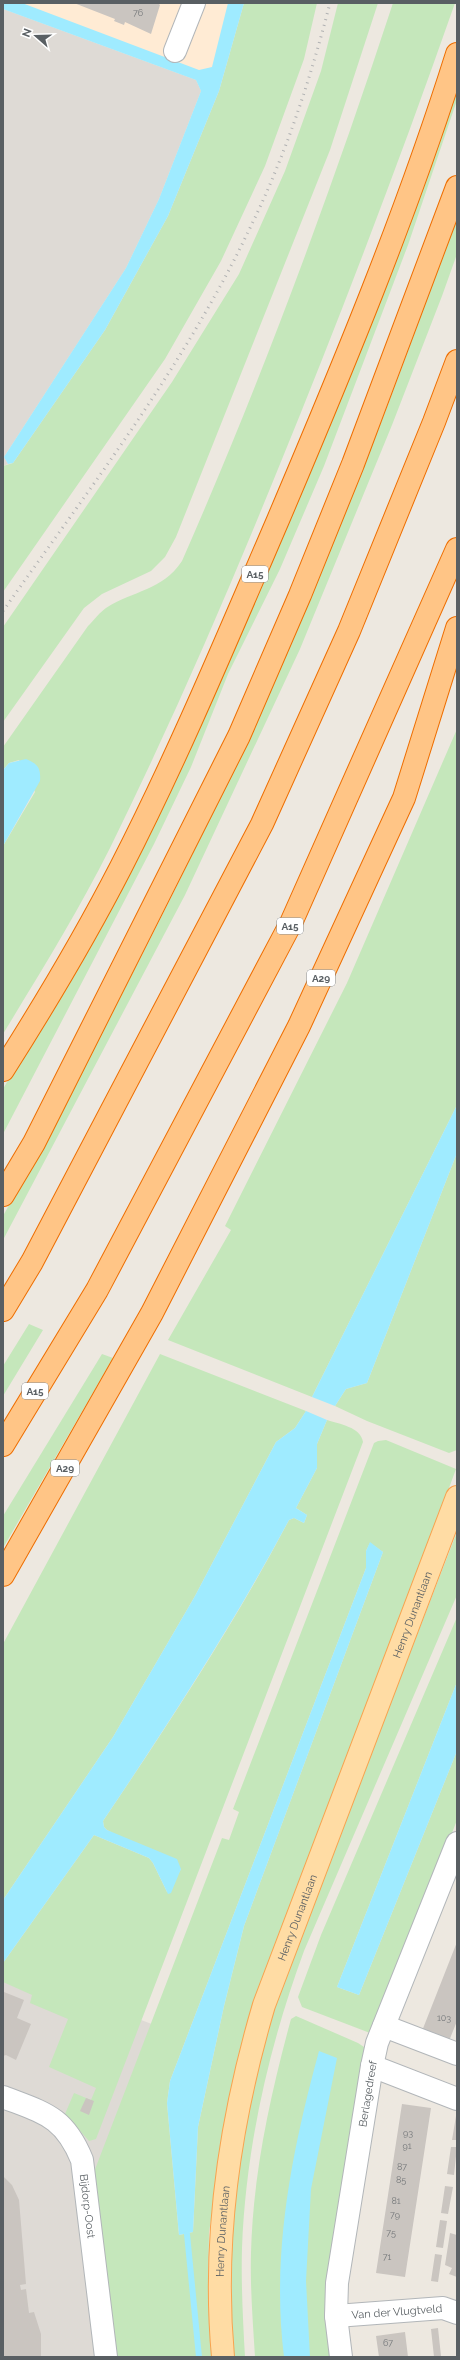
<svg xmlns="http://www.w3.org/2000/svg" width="460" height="2360" font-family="Raleway,sans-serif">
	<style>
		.commercial { fill: #ffebd4 }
		.industrial { fill: #dedad5 }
		.green { fill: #c5e7bb; fill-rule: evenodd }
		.water { fill: #9febff }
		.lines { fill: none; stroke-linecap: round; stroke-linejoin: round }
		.stream { stroke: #9febff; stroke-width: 6 }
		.building { fill: #cac5c0 }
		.minor-casing { stroke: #b2b6b9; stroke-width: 24 }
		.major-casing { stroke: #f8a34f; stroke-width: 24 }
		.highway-casing { stroke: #ee6e00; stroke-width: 24 }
		.minor { stroke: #fff; stroke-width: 22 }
		.major { stroke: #ffdca4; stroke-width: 22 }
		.highway { stroke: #ffc586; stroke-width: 22 }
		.rail { stroke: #b0b1b2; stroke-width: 3; stroke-dasharray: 1 5; stroke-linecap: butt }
		.labels { text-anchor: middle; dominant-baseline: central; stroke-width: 3; stroke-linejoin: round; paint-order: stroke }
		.number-label { font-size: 9px; fill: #75787a }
		.shield { fill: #fff; stroke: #8b8f92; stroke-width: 1 }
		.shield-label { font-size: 10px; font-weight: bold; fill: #595f63 }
		.street-label { font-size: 11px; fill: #595f63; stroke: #fff }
	</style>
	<rect width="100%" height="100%" fill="#ede8e0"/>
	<path class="commercial" d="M11,3H233L214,75L197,73Z"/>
	<path class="industrial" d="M3,9L196,80L201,91L159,199L126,268L4,457L8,464L3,466Z
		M3,1968L173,2032L127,2135L155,2357H3Z"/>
	<path class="green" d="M244,3H317L304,59L265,166L221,261L165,359L3,592V466L13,463L105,330L168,216L219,91Z
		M338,3H378L330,150L176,537L165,557L151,571L102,594L84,608L3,722V627L172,382L239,274L285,171L321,71Z
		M393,3H455C400,160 341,315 278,469C226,597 171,724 110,848C78,912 40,973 3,1034V846L35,792L19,760L9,763L3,770V747L88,626C94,620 100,612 106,608C134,590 162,591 182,561C262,379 331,192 393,3Z
		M457,72V100L408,245L324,466L280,569L228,674L191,767L154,844L3,1134V1089L125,876Z
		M457,214V254L442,296L392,425L300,649L185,895L3,1240V1216C135,977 259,733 359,479C394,391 426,303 457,214Z
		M457,729V1105L312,1397L168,1340L231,1230L225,1226L347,983Z
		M457,1153V1450L449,1453L367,1421L335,1406L346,1389L367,1383Z
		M29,1324L43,1330L3,1396V1366Z
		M102,1354L113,1358L3,1548V1516Z
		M160,1354L306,1411L295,1428L276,1442L195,1596L113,1737L3,1900V1644Z
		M327,1420C339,1424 361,1427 363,1442L96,2139L89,2141L65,2114L74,2093L91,2100L96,2088L49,2067L68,2019L30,2003L32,1995L3,1982V1963L94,1835L149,1858L153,1863L167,1892L181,1869L107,1830L104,1827L103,1821C169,1723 234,1625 289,1520L294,1518L304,1523L307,1515L296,1508L317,1468V1444Z
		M386,1440L456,1469L391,1645L255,2001L237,2061L209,2232L208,2296L212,2357H117L94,2172L222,1838L229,1840L239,1812L233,1809L374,1443L378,1441ZM370,1543L383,1552L244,1926L224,2006L198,2127L193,2232L179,2235L167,2103L170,2081L366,1568V1551Z
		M457,1532V1595L304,1951C269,2046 246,2146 242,2248C241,2284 243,2321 245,2357H234C226,2254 234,2147 261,2047C282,1969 316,1894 345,1819C383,1723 420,1627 457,1532Z
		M457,1617V1682L337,1987L359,1995L457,1751V1820L377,2026L370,2033L302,2007L298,1997L321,1935Z
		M296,2016L358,2043L364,2047L365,2052L334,2357H255C253,2323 250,2288 251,2253C253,2174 270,2096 291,2019Z"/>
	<path class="water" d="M3,3H22L199,70L212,67L228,3H244L219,91L168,216L105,330L13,463L8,464L4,457L126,268L159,199L201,91L196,80L3,9Z
		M26,759C38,764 41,768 40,781L3,846V770L9,763Z
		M457,1105V1153L367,1383L346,1389L335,1406L312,1397Z
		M306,1411L327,1420L317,1444V1468L296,1508L307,1515L304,1523L294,1518L289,1520C233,1625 169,1723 103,1821L104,1827L107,1830L177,1859L181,1869L171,1893L168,1894L167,1892L153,1863L149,1858L94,1835L3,1963V1900L113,1737L195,1596L276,1442L295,1428Z
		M370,1542L383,1552L244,1926L224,2006L198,2127L193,2232L179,2235L167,2103L170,2081L366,1568V1551Z
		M457,1682V1751L359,1995L337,1987Z
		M319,2051L337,2058L311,2189L306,2281L310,2357H284C271,2254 292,2150 319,2051Z"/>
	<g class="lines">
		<path class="stream" d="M187,2234L199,2357"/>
	</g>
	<path class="building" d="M74,3H158L160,5L151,34L125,22L124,25L114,21L115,19Z
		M457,1942V2021L449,2041L422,2031Z
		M4,1992L24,2000L17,2018L31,2024L16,2060L6,2055L3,2056Z
		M86,2098L94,2101L89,2115L80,2111Z
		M402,2104L431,2108L405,2277L376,2273Z
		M456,2116H457V2140H452Z
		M451,2147H457L454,2175L447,2174Z
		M3,2176L12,2185L19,2200L26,2284L20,2285L21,2290L26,2289L29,2313L34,2312L41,2334V2357H3Z
		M445,2186L453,2187L448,2214L441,2213Z
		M440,2220L447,2221L443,2248L436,2247Z
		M450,2233L457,2235V2277L449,2274L452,2268L445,2265Z
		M435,2254L442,2255L438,2282L431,2281Z
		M438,2328L441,2356L434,2357L431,2329Z
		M405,2332L408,2357H379L376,2336Z"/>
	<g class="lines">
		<g class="minor-casing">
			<g id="minor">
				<path d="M175,51L194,3"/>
				<path d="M384,2026L457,2054"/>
				<path d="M372,2066L457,2099"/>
				<path id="s1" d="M3,2097C44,2113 64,2116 82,2160L106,2357"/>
				<path id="s2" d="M336,2316L443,2308L457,2313"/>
				<path id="s3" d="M341,2357L336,2316L337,2283L372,2066L377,2043L457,1843"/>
			</g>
		</g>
		<g class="major-casing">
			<g id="major">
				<path id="s4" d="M223,2357C212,2238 230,2120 264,2005L457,1497"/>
			</g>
		</g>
		<g class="highway-casing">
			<path id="highway" d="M3,1070C45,1004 85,937 121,867C179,754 228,636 278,520C343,367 407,213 457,54
				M3,1195L34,1143L239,736L300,595L353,464L457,187
				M3,1310L32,1262L262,824L349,631L434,422L457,361
				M3,1445L97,1290L291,923L457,549
				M3,1575L152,1313L299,1026L404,798L457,628"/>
		</g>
		<use href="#minor" class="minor"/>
		<use href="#major" class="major"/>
		<use href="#highway" class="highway"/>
		<path class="rail" d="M3,611C90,488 184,366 249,230C285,157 310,81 330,3"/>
	</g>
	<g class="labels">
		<g class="number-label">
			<text x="138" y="13">76</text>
			<text x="444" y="2018">103</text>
			<text x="408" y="2133">93</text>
			<text x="407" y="2146">91</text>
			<text x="402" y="2167">87</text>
			<text x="401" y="2180">85</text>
			<text x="396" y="2201">81</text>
			<text x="395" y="2215">79</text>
			<text x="391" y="2233">75</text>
			<text x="387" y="2257">71</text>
			<text x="388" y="2343">67</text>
		</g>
		<g class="shield">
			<rect x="242" y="566" width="26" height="16" rx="3"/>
			<rect x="277" y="918" width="26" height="16" rx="3"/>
			<rect x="307" y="970" width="28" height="16" rx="3"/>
			<rect x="22" y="1383" width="26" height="16" rx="3"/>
			<rect x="51" y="1460" width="28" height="16" rx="3"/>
		</g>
		<g class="shield-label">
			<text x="255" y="574">A15</text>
			<text x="290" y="926">A15</text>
			<text x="321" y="978">A29</text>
			<text x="35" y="1391">A15</text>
			<text x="65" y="1468">A29</text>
		</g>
		<g class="street-label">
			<text stroke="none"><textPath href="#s4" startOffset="774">Henry Dunantlaan</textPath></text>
			<text stroke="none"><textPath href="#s4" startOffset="450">Henry Dunantlaan</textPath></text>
			<text stroke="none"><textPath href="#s3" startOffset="266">Berlagedreef</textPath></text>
			<text stroke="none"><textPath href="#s1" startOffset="152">Bijdorp-Oost</textPath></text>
			<text stroke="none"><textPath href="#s4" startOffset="126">Henry Dunantlaan</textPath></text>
			<text stroke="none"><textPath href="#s2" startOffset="61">Van der Vlugtveld</textPath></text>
		</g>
	</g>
	<rect width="460" height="2360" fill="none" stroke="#595f63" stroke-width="8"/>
	<g transform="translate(36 36) rotate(290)" stroke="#ffffff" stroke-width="3" paint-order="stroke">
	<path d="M0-3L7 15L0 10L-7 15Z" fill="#595f63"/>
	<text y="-6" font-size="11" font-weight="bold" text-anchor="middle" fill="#595f63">N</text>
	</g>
</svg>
